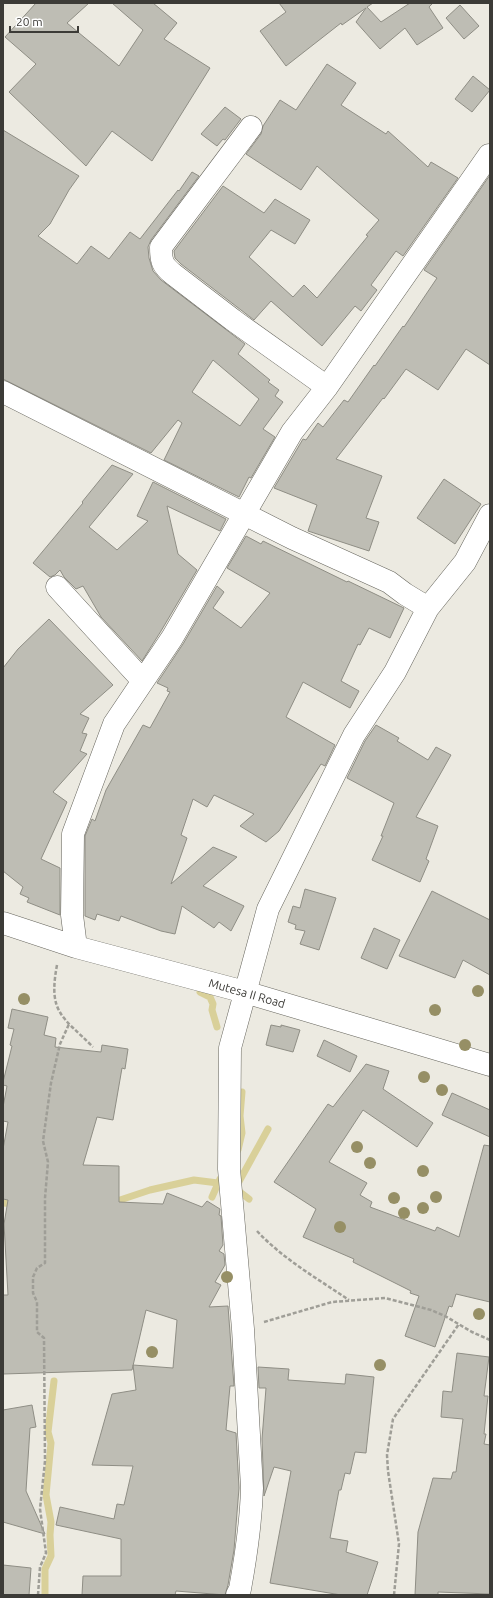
<svg xmlns="http://www.w3.org/2000/svg" width="493" height="1598" font-family="Ubuntu,sans-serif">
	<style>
		.lines { fill: none; stroke-linecap: round; stroke-linejoin: round }
		.stream { stroke: #d9d099; stroke-width: 7 }
		.building { fill: #bebdb4; stroke: #8f8e85; fill-rule: evenodd }
		.minor-casing { stroke: #66655d; stroke-width: 23 }
		.path { stroke: #9f9e97; stroke-width: 2.5; stroke-dasharray: 4 2; stroke-linecap: butt }
		.minor { stroke: #fff; stroke-width: 22 }
		.tree { fill: #968f65 }
		.labels { text-anchor: middle; dominant-baseline: central; stroke-width: 4; stroke-linejoin: round; paint-order: stroke }
		.street-label { font-size: 12px; fill: #3c3b37; stroke: #fff }
	</style>
	<rect width="100%" height="100%" fill="#eceae1"/>
	<g class="lines">
		<path class="stream" d="M200,992L210,997L213,1004L212,1010L217,1027
			M238,1150L242,1133L240,1116L242,1092
			M236,1187L268,1129
			M236,1189L249,1199
			M212,1197L220,1179
			M3,1203L16,1204
			M111,1203L150,1190L194,1180L218,1183
			M45,1595V1569L51,1556L50,1535L51,1522L46,1495L51,1443L48,1432L54,1381"/>
	</g>
	<path class="building" d="M36,3H89L67,23L119,66L143,30L112,3H153L177,23L164,39L210,68L152,161L112,131L86,166L9,92L36,64L5,37Z
		M279,3H373L367,7L381,22L410,3H433L429,7L443,28L417,45L405,28L380,49L356,22L366,8L342,25L341,23L286,66L260,31L286,12Z
		M460,5L479,26L464,39L446,18Z
		M327,64L356,83L341,105L386,134L388,131L428,167L431,162L458,178L403,256L396,251L371,285L377,290L361,311L355,306L322,346L271,301L254,320L181,264L175,258L174,251L223,186L264,213L275,199L310,220L295,244L271,230L249,257L293,297L304,285L317,298L368,236L366,235L379,220L317,166L301,190L246,154L261,134L263,126L280,100L296,110Z
		M473,76L490,90L472,112L455,99Z
		M225,107L241,119L225,140L223,139L217,146L201,134Z
		M3,130L79,176L69,190L50,224L38,236L77,264L91,246L109,259L130,232L140,239L178,190L179,191L192,172L199,176L151,240L148,247L149,258L153,271L161,280L245,344L238,354L270,380L268,382L279,390L275,396L283,402L263,429L275,437L251,478L249,477L239,497L164,460L182,423L178,420L151,453L3,379ZM213,360L259,399L240,426L192,392Z
		M490,175V365L466,349L438,390L406,369L384,399L383,398L336,459L382,476L366,518L379,522L369,551L308,531L317,505L274,488L303,439L306,440L318,423L323,427L344,400L348,402L374,365L375,366L403,326L404,327L437,278L424,270Z
		M112,465L133,474L89,527L117,550L148,521L137,516L153,482L226,519L220,531L167,506L178,554L197,570L161,631L142,661L101,617L83,586L76,589L64,577L60,570L55,575L50,577L33,563L83,503L82,502Z
		M444,479L481,504L455,544L417,518Z
		M246,536L261,544L263,541L347,582L348,581L404,608L390,638L369,628L360,645L358,644L341,681L359,691L350,708L303,682L286,717L335,745L325,766L321,764L279,831L266,842L240,826L254,814L214,795L207,807L193,799L181,835L187,838L171,884L213,847L237,857L203,886L244,906L231,931L219,922L214,928L182,906L175,934L161,931L121,916L119,921L97,914L95,920L85,916V836L92,819L95,821L106,790L143,725L150,728L170,692L167,691L168,688L157,683L183,644L217,586L224,592L213,608L241,628L270,593L227,568Z
		M49,619L113,685L80,714L89,718L82,733L87,734L80,751L87,754L53,792L67,802L41,859L60,868V915L27,902L29,898L20,894L23,887L3,871V668L18,649Z
		M376,725L399,738L397,741L428,760L436,747L451,755L416,817L438,826L426,859L429,861L420,882L372,860L383,836H381L394,803L347,778L365,741Z
		M305,889L336,898L319,950L300,944L305,931L295,929L296,925L288,922L293,906L300,908Z
		M432,891L490,920V975L463,960L455,978L399,956Z
		M374,928L400,940L387,969L361,958Z
		M12,1009L48,1017L44,1035L56,1038L55,1047L101,1052L102,1045L128,1049L125,1069L122,1068L113,1120L97,1117L83,1165L119,1166V1202L163,1204L167,1193L202,1207L207,1201L220,1209L219,1215L221,1216L223,1245L219,1251L224,1254L225,1265L215,1282L221,1285L209,1307L228,1306L234,1386H230L226,1430L236,1433L239,1488L234,1550L228,1585L225,1595L176,1591L175,1595H82L83,1576H121V1539L56,1525L60,1507L114,1519L117,1504L124,1505L133,1466L92,1465L112,1394L136,1390L133,1365L173,1368L177,1320L146,1310L132,1370L3,1374V1295H8L4,1224L8,1200L3,1199V1149L8,1122L3,1121V1107L7,1086L3,1085V1082L12,1046L10,1045L14,1029L8,1028Z
		M271,1025L281,1027V1025L300,1030L293,1052L266,1045Z
		M324,1040L357,1056L350,1072L317,1056Z
		M366,1064L389,1071L383,1089L433,1123L417,1147L363,1110L329,1162L367,1183L360,1195L372,1202L370,1207L435,1231L437,1227L459,1237L484,1145L490,1146V1302L456,1294L452,1307L449,1306L435,1347L405,1336L419,1296L410,1293L411,1291L353,1262L354,1259L303,1237L316,1209L274,1182L328,1104L333,1107Z
		M452,1093L490,1110V1137L442,1115Z
		M457,1353L489,1357L484,1396H488L484,1434H486L484,1444L490,1445V1594L438,1592V1595H415L418,1532L433,1478L451,1479L453,1472H456L463,1419L441,1417L443,1391L452,1392Z
		M258,1367L289,1369L288,1380L345,1384L346,1374L374,1377L366,1453L355,1452L350,1474L345,1473L341,1490H339L330,1538L348,1541L346,1552L378,1562L367,1595H341L270,1583L291,1471L274,1467L264,1496L262,1439L266,1388H259Z
		M32,1405L36,1427L30,1428L26,1491L45,1534L3,1522V1410Z
		M3,1565L31,1568L29,1595H3Z"/>
	<g class="lines">
		<g class="minor-casing">
			<path id="minor" d="M251,127L161,247C161,261 162,265 173,274L233,320L327,387
				M3,392L292,538L389,582L405,594L428,608
				M57,587L143,681
				M3,923L76,947L245,992L490,1065
				M76,947L72,915L73,834L114,724L172,638L292,432L327,387L489,155
				M237,1595L240,1589C246,1556 251,1522 252,1488L243,1329L229,1169L230,1048L268,909L354,735L395,672L428,608L465,562L490,515"/>
		</g>
		<path class="path" d="M57,965C48,1013 62,1016 93,1047
			M257,1231C283,1259 318,1279 349,1300
			M264,1322L332,1302L385,1298L431,1310L445,1316L472,1332L490,1340
			M38,1595L40,1567L46,1553L40,1509L45,1461L44,1338L37,1332V1302L33,1293V1277L37,1268L45,1263V1198L48,1162L43,1141L51,1083L60,1044L69,1024
			M394,1595L399,1544L388,1471L387,1455L393,1419L459,1324"/>
		<use href="#minor" class="minor"/>
	</g>
	<g class="tree">
		<circle cx="478" cy="991" r="6"/>
		<circle cx="24" cy="999" r="6"/>
		<circle cx="435" cy="1010" r="6"/>
		<circle cx="465" cy="1045" r="6"/>
		<circle cx="424" cy="1077" r="6"/>
		<circle cx="442" cy="1090" r="6"/>
		<circle cx="357" cy="1147" r="6"/>
		<circle cx="370" cy="1163" r="6"/>
		<circle cx="423" cy="1171" r="6"/>
		<circle cx="436" cy="1197" r="6"/>
		<circle cx="394" cy="1198" r="6"/>
		<circle cx="423" cy="1208" r="6"/>
		<circle cx="404" cy="1213" r="6"/>
		<circle cx="340" cy="1227" r="6"/>
		<circle cx="227" cy="1277" r="6"/>
		<circle cx="479" cy="1314" r="6"/>
		<circle cx="152" cy="1352" r="6"/>
		<circle cx="380" cy="1365" r="6"/>
	</g>
	<g class="labels">
		<g class="street-label">
			<text transform="translate(247 993) rotate(16)">Mutesa II Road</text>
		</g>
	</g>
	<rect width="493" height="1598" fill="none" stroke="#3c3b37" stroke-width="8"/>
	<path d="M10 26v6h68v-6" fill="none" stroke="#3c3b37" stroke-width="2"/>
	<text x="16" y="26" font-size="12" fill="#3c3b37" stroke="#ffffff" stroke-width="3" paint-order="stroke">20 m</text>
</svg>
